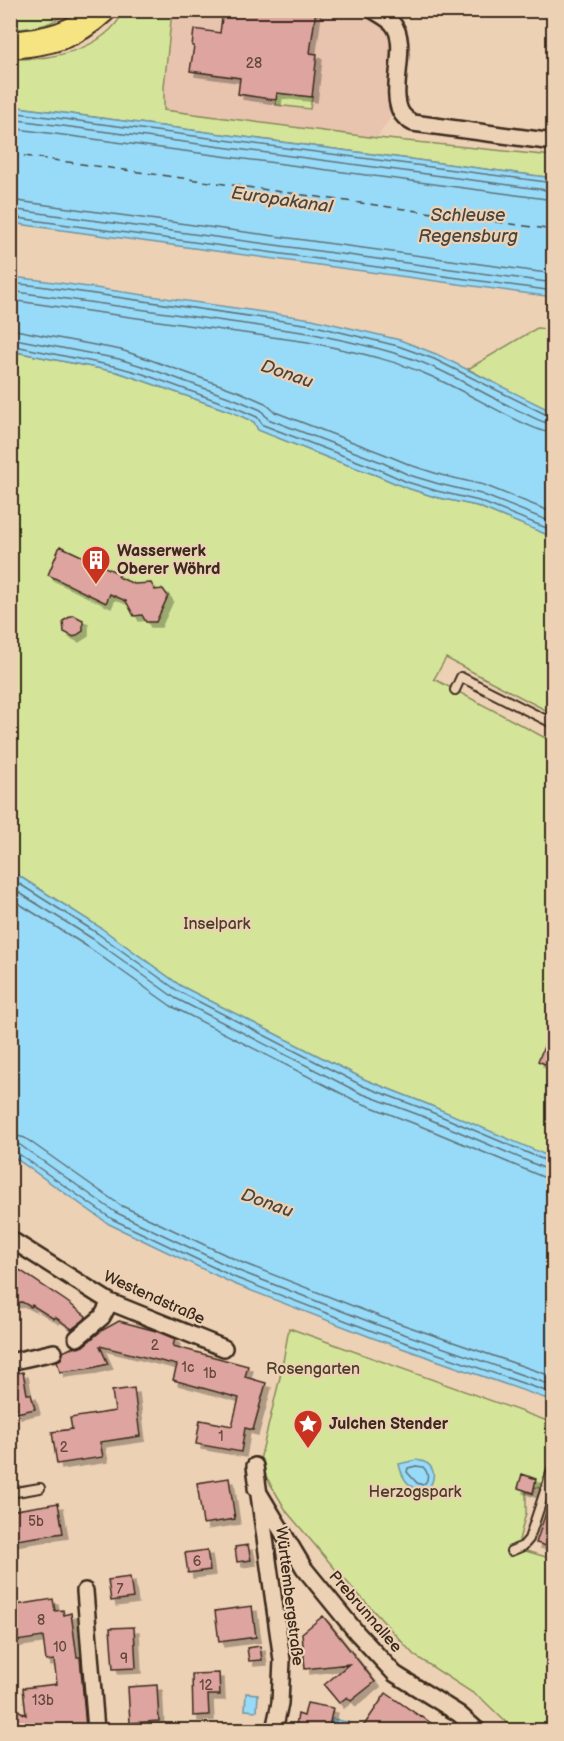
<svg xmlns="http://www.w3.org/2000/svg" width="564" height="1741" font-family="'Balsamiq Sans',sans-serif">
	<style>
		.built { fill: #e8c4ae }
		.green { fill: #d4e599; stroke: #88885c; stroke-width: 1.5 }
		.water { fill: #97dbf9; stroke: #7294a1; stroke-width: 1.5 }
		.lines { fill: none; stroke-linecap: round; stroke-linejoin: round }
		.shore { stroke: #607176; stroke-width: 1.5 }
		.ferry { stroke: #49453f; stroke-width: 1.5; stroke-dasharray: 8 6; stroke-linecap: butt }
		.building { fill: #dea49f; stroke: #3b2a1e; stroke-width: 1.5; filter: url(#shadow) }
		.service-casing { stroke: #3b2a1e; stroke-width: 12 }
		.minor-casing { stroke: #3b2a1e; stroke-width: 20 }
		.motorway-casing { stroke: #3b2a1e; stroke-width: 30 }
		.service { stroke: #edd1b4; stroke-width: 8 }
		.minor { stroke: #edd1b4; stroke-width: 15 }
		.motorway { stroke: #f6e381; stroke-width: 26 }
		.labels { text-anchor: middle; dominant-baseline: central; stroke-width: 4.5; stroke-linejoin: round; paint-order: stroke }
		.number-label { font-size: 14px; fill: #64483e }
		.poi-label { font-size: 16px; font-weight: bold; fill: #3b2a1e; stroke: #edd1b4; text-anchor: start }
		.park-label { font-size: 16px; fill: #4a3d2a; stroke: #edd1b4 }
		.street-label { font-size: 16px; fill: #3b2a1e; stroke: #edd1b4 }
		.water-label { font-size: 18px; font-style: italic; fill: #49453f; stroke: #edd1b4 }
	</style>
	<defs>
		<filter id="shadow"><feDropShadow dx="5" dy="5" stdDeviation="0" flood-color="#0004"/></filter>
	</defs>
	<rect width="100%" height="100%" fill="#edd1b4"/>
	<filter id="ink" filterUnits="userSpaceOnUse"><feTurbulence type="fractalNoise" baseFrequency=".0167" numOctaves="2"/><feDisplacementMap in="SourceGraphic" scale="12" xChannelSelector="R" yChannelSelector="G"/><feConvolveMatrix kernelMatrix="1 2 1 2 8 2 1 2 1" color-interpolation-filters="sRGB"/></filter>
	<g filter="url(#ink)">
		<path class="built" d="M172,11H385L402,21L408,29L410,37L405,96L377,138L163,110L164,87Z"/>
		<path class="green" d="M11,10H67V11C54,26 29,29 11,29Z
			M124,11H172L164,87V110L377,138L553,156V178L11,106V59C51,60 104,51 124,11Z
			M277,93L312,97L310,109L276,105Z
			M537,328L553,330V412L516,395L468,369Z
			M10,351L117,372L141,380L232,412L254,422L258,430L331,459L376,475L404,487L435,497L477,506L553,537V714L446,658L434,679L553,742V1160L427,1104L366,1080L181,986L101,928L11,871Z
			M289,1328L553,1423V1491L535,1487L533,1494L526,1492V1513L519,1540L526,1551L553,1559V1730H514L482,1699L414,1655L336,1570L287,1512L261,1468L260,1460L281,1373Z"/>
		<path class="water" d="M10,106L553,178V297L11,223Z
			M11,277L39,280L312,319L400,340L436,354L553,412V537L477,506L435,497L404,487L376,475L331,459L258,430L254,422L232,412L141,380L117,372L11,351Z
			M11,871L101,928L181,986L366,1080L427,1104L553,1158V1401L373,1338L234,1284L109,1224L11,1155Z
			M416,1460C435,1462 438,1476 427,1491C411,1492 402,1479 399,1464Z
			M246,1693L258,1694L257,1711L245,1710Z
			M332,1719L348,1722L346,1730L330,1728Z"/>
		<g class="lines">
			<path class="shore" d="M10,112L554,183
				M10,119L554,191
				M10,128L554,200
				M10,200L554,274
				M10,209L554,283
				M10,217L554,291
				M10,283L39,286L311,325L398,346L434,359L549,416L554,417
				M10,291L309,333C351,342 394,350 433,367C464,381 493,399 524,413C533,417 543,424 554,424
				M10,300L308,342C348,351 390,358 428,375C461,389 491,408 523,423C533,427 543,433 554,433
				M10,329L121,350L148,359L240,392L265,403L275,412L384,454L413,466L441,475L484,485L554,513
				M10,338L119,359L145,367L237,400L261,410L268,419L381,462L409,475L439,484L481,494L554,523
				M10,345L118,367L143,374L234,407L257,417L263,425L378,469L407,482L437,491L479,501L554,531
				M10,878L97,933L178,991L363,1086L424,1109L549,1162L554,1163
				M10,887L93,939L175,998L360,1093L422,1116L546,1169L554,1170
				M10,898L88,947L171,1006L356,1101L418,1125L543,1177L554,1179
				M10,1134L25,1138L120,1205L243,1263L381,1317L554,1377
				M10,1143L20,1145L115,1212L239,1271L378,1325L554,1386
				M10,1151L16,1152L112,1219L236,1278L375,1332L554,1394
				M416,1466L423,1467C429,1473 429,1480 423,1485L417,1483L407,1472L408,1468Z"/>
			<path class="ferry" d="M10,154L554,230"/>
		</g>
		<path class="building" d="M223,10H269L281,12V10H316L310,53L317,54L312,97L277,93L276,100L238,94L240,78L190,71L194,46H192L194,29L220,33Z
			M60,546L120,574L118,577L134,584L151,583L155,590L163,589L168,596L156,622H146L142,615L134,616L126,601L110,594L106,603L48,575Z
			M73,615L83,620V631L74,637L64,632L63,621Z
			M553,1025H554V1068L538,1061Z
			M10,1266L21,1271L66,1301L86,1316L85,1319L72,1329L55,1317L54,1319L32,1305L31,1307L22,1302L10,1303Z
			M119,1321L156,1331L175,1339L173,1346L248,1366L245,1377L266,1383L253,1430L245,1428L241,1452L196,1444L200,1420L232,1426L239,1398L173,1380L177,1365L100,1346L108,1364L92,1368L60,1372L57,1361L61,1359L63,1352L73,1347L78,1348L83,1346L101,1331Z
			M23,1372L27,1394H31L35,1409L16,1413L12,1396L10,1397V1374Z
			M134,1388L140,1436L100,1442L103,1457L57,1464L52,1432L72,1429L70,1418L115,1411L112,1391Z
			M522,1474L536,1479L533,1493L518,1488Z
			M229,1478L235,1519L203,1524L197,1483Z
			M551,1497L554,1498V1548L536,1543Z
			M58,1503L63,1533L10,1541V1511Z
			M248,1545L251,1560L237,1562L235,1547Z
			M207,1550L210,1570L188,1573L185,1553Z
			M130,1577L133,1598L111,1601L108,1580Z
			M53,1599L55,1611L63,1610L64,1615L71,1613L77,1657H80L86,1728L80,1729V1731H10V1705L26,1715L23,1688L57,1684L54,1660L46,1661L43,1637L10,1642V1606Z
			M252,1606L256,1637L219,1642L215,1611Z
			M323,1616L375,1682L351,1701L347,1697L339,1703L324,1685L349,1664L305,1669L302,1633Z
			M134,1627L136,1668L113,1669L110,1628Z
			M260,1646L262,1660L249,1661L247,1648Z
			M219,1673L220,1695H208L209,1715L193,1716L192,1674Z
			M157,1685L159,1721L130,1723L128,1687Z
			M386,1693L421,1717V1716L442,1731H360Z
			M307,1703L333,1708L328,1731H295L298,1714L304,1716Z"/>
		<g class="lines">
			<g class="service-casing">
				<path id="service" d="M455,690L461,677L554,724
					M10,1493L40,1488
					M511,1551L523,1546L529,1539L554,1464"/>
			</g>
			<g class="minor-casing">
				<path id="minor" d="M373,10C379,14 387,18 392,23C411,43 387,92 402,114C405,118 409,121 413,123L554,142
					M10,1239L110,1302L224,1348
					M77,1338L102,1317L110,1302
					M10,1362L54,1352
					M255,1466L282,1660L280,1703L274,1730
					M256,1488L304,1568L357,1633L395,1674L459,1714L477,1730
					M85,1591L96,1730"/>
			</g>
			<g class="motorway-casing">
				<path id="motorway" d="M10,45C48,42 74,36 102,10"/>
			</g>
			<use href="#service" class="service"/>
			<use href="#minor" class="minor"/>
			<use href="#motorway" class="motorway"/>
		</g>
	</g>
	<defs>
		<g id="building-pin" transform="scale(1.5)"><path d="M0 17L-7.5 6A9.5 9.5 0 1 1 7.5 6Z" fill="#c8321e" stroke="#edd1b4"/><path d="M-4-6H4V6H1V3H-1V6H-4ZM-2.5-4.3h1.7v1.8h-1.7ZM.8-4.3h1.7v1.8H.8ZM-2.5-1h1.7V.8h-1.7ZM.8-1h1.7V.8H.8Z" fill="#fff"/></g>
		<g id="sight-pin" transform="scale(1.5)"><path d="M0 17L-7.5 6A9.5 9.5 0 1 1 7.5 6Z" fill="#c8321e" stroke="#edd1b4"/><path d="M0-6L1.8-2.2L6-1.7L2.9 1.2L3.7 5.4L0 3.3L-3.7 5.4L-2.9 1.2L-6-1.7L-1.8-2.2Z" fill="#fff"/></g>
	</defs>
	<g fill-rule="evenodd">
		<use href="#building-pin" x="96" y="560"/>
		<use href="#sight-pin" x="308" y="1424"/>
	</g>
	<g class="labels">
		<g class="number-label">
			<text x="254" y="63">28</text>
			<text x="155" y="1345">2</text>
			<text x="188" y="1367">1c</text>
			<text x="210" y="1373">1b</text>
			<text x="221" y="1436">1</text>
			<text x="64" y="1447">2</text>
			<text x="36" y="1521">5b</text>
			<text x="197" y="1561">6</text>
			<text x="120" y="1589">7</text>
			<text x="41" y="1620">8</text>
			<text x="60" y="1647">10</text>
			<text x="124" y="1658">9</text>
			<text x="206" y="1685">12</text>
			<text x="43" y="1700">13b</text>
		</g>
		<g class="poi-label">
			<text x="117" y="551">Wasserwerk<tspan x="117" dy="18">Oberer Wöhrd</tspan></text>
			<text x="329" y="1424">Julchen Stender</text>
		</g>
		<g class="park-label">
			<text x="217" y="924">Inselpark</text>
			<text x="313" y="1369">Rosengarten</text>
			<text x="415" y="1492">Herzogspark</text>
		</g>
		<g class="street-label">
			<text transform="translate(154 1298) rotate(24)">Westendstraße</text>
			<text transform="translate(289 1596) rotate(83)">Württembergstraße</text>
			<text transform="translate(365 1612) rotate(49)">Prebrunnallee</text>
		</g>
		<g class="water-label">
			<text transform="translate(282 200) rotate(8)">Europakanal</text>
			<text x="468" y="215">Schleuse<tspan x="468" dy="21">Regensburg</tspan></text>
			<text transform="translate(287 374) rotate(19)">Donau</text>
			<text transform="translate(267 1203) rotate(20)">Donau</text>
		</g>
	</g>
	<rect width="564" height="1741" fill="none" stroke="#edd1b4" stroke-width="36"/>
	<rect x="18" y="18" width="528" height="1705" fill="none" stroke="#3b2a1e" stroke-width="2" filter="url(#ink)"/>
</svg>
